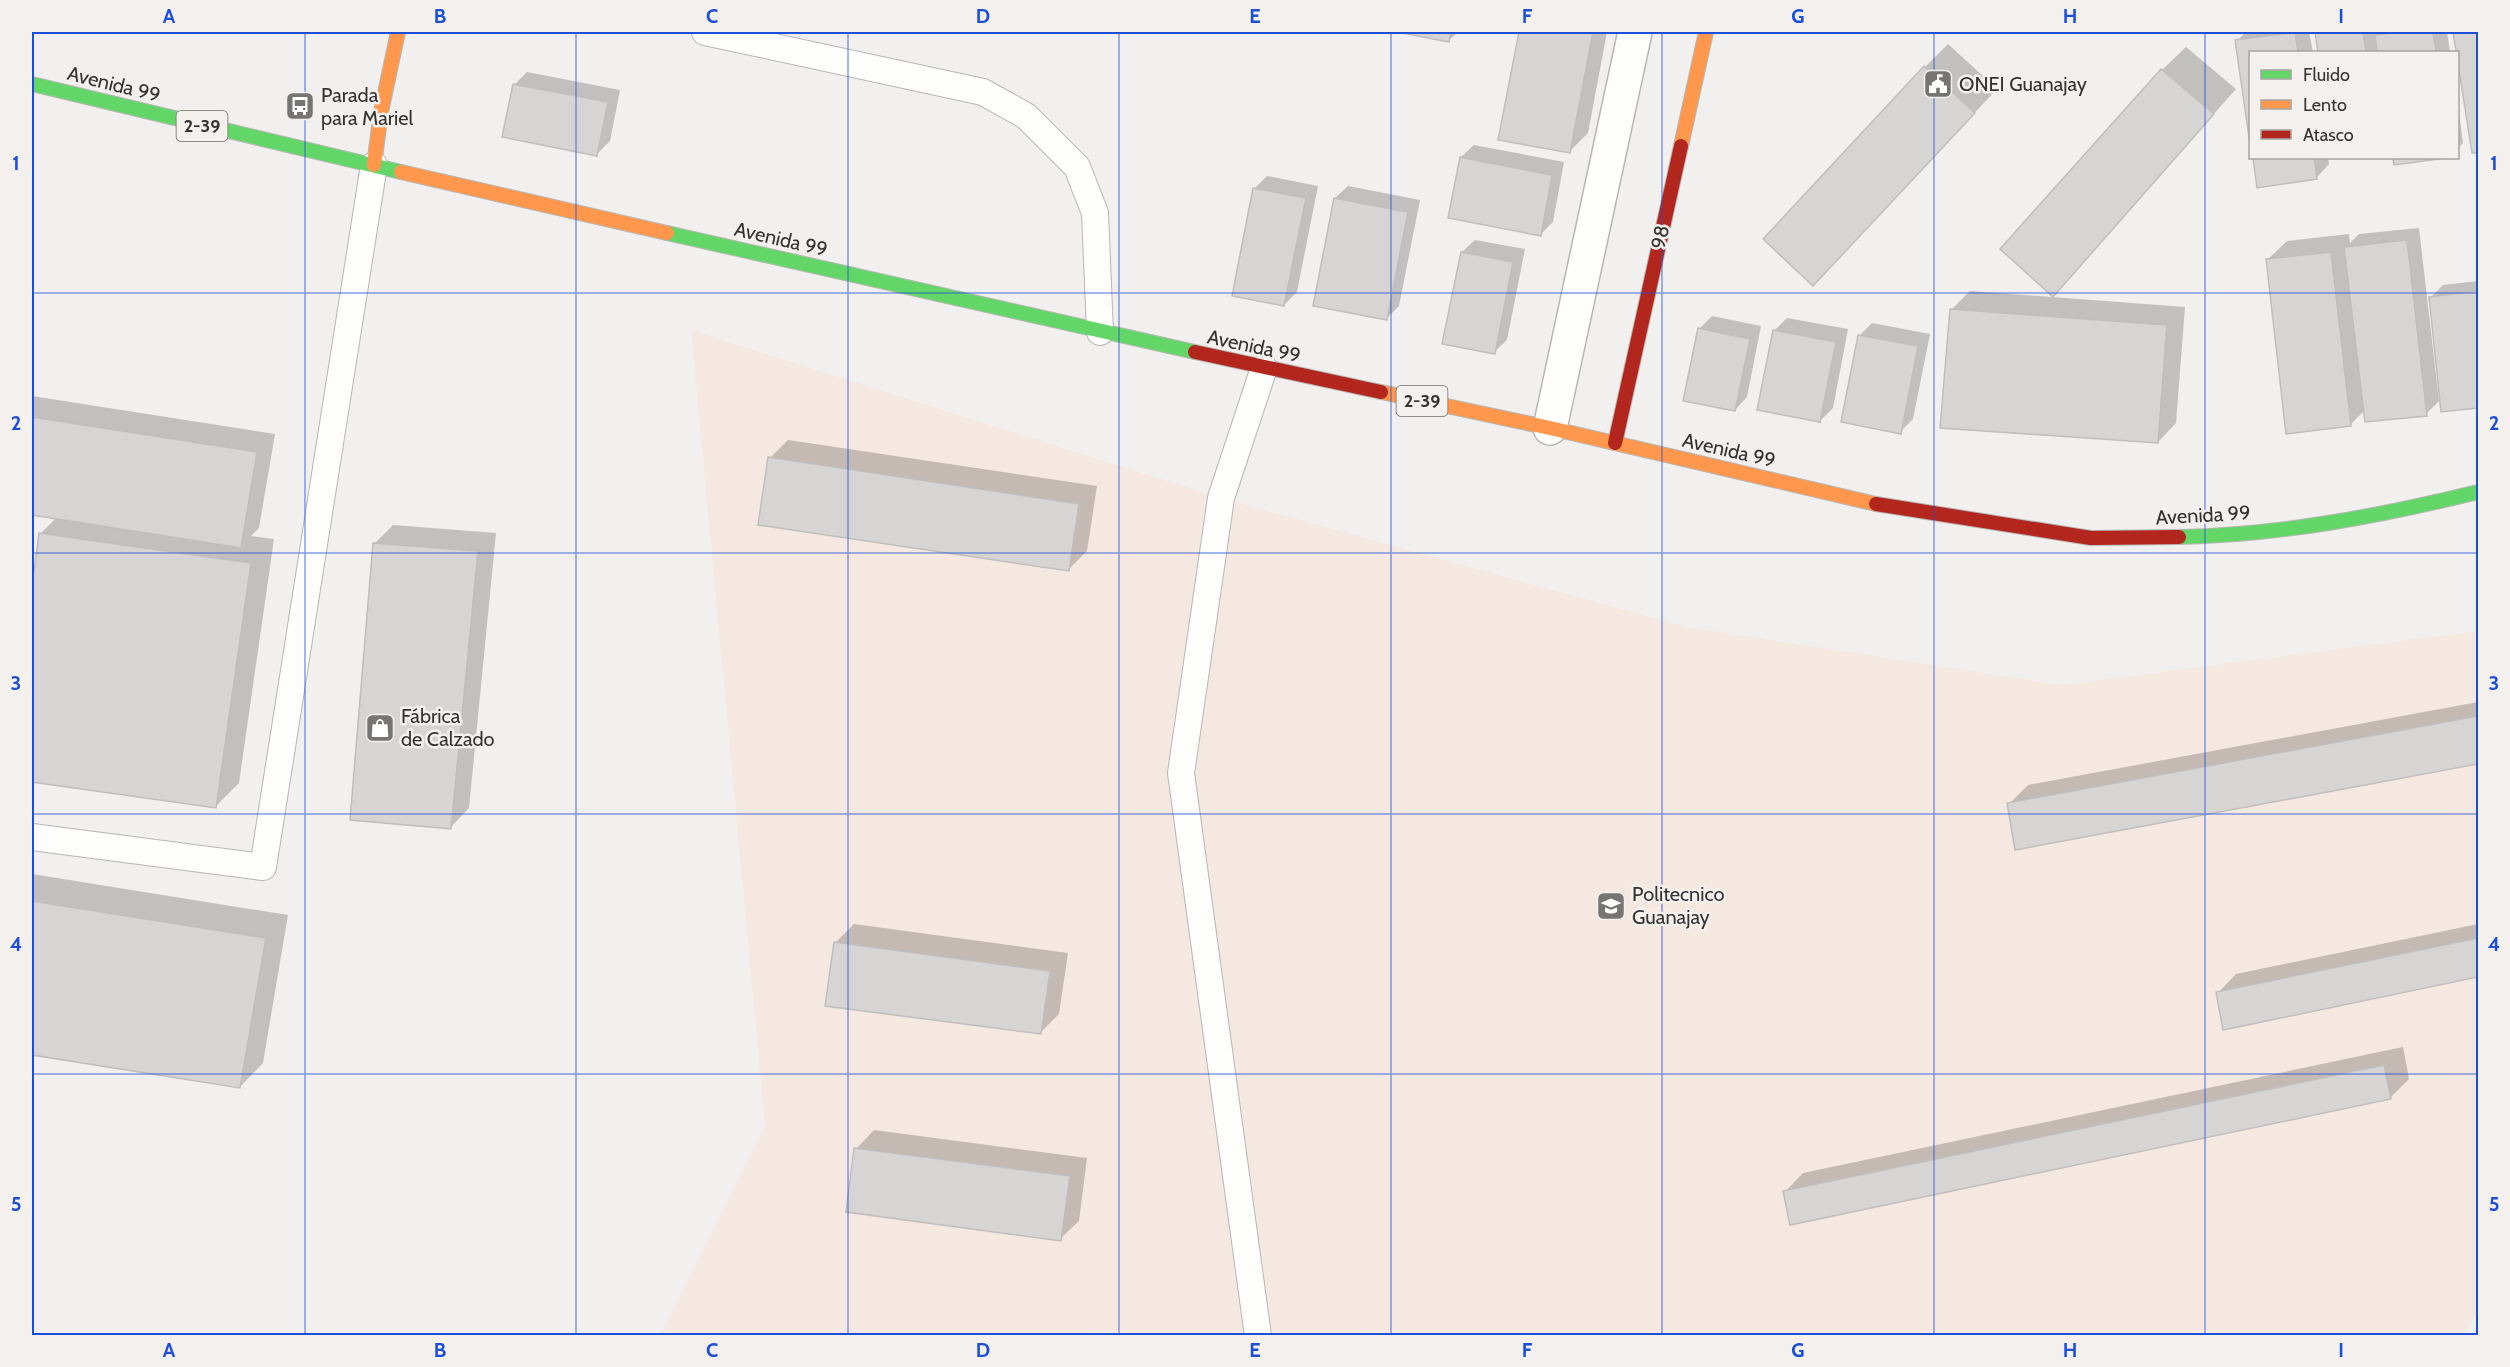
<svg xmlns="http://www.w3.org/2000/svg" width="2510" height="1367" font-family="Cabin,sans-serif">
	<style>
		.commercial { fill: #f5e8e0 }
		.shadow { fill: #0003 }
		.building { fill: #d6d5d4; stroke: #c0bebd; stroke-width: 1.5 }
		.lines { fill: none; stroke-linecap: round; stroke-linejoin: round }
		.lane-casing { stroke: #b7b6b5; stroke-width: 28 }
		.street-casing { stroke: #b7b6b5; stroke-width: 36 }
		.fast-casing { stroke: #b7b6b5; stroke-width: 16 }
		.slow-casing { stroke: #b7b6b5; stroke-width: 16 }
		.jam-casing { stroke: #b7b6b5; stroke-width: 16 }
		.lane { stroke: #fdfdfc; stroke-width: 26 }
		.street { stroke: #fdfdfc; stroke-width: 33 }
		.fast { stroke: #63d668; stroke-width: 14 }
		.slow { stroke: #ff974d; stroke-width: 14 }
		.jam { stroke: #b3261e; stroke-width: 14 }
		.grid { fill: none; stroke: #1d4ed8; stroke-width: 1.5; stroke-opacity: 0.55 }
		.labels { text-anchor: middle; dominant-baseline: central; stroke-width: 5; stroke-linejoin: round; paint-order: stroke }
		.shield { fill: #f3f0ed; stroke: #6d6c6a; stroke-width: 1.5 }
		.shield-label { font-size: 18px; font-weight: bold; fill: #343332 }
		.street-label { font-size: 20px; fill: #343332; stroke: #f3f0ed }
		.poi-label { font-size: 20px; fill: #343332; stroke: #f3f0ed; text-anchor: start }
		.neatline { fill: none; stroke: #1d4ed8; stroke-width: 2 }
		.grid-label { font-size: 20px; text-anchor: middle; font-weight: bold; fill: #1d4ed8 }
	</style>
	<rect width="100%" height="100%" fill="#f2f0ee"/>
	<path class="commercial" d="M691,330L1221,498L1687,627L2061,685L2478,631V1311L2464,1335L660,1336L765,1126Z"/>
	<path class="shadow" d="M1405,32H1458L1448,41Z
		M1521,32H1607L1588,133L1569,152L1500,139Z
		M2246,32H2309L2313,52H2250V133L2237,41Z
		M2316,32H2377V35L2380,32H2447L2450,52H2319Z
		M2454,32H2478V151L2474,152Z
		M1948,44L1997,89L1836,260L1925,67Z
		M2186,47L2236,89L2053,295L2162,70Z
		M527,72L620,90L610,141L597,154L515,84Z
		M2458,105L2463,143L2458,148Z
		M1474,145L1564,162L1553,222L1540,235L1461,157Z
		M2254,158H2328L2329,164L2317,177L2258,186Z
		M2394,158H2437L2395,163Z
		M1267,176L1318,186L1297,292L1284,305L1254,189Z
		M1348,186L1420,200L1399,306L1386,319L1335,198Z
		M2419,228L2439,401L2426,414L2365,410L2350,425L2268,259L2287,241L2349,234L2350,243L2359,234Z
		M1475,240L1525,249L1507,340L1494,352L1462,252Z
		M2478,281V406L2443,410L2430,298L2443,285Z
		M1970,291L2185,307L2176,423L2158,442L1951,310Z
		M1712,316L1761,326L1747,397L1735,410L1699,329Z
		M1787,318L1848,329L1833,408L1820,421L1774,331Z
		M1872,323L1930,334L1913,419L1900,432L1860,335Z
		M32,396L275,434L259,528L251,536L274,539L239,783L215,807L32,780V597L41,533L57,517L32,513Z
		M788,440L1097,486L1087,551L1068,570L770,458Z
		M393,525L496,533L469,808L451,827L374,544Z
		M2478,702V763L2016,848L2009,804L2028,785Z
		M32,874L288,915L263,1063L240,1087L32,1053Z
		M854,924L1068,953L1059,1014L1040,1033L836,942Z
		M2478,924V976L2225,1028L2218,993L2236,974Z
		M2403,1047L2409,1079L2391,1097L1785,1192L1803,1173Z
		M874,1130L1087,1158L1079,1221L1060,1239L856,1149Z"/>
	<path class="building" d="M1398,32H1451L1449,42Z
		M1519,32H1593L1570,153L1498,140Z
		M2295,32L2298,52H2250V144L2235,40Z
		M2315,32H2363L2366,52H2318Z
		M2399,32H2433L2436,52H2377L2375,35Z
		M2453,32H2478V153H2472Z
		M1924,66L1975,113L1813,286L1763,239Z
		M2161,69L2214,114L2053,297L2000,249Z
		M513,84L608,102L597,156L502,137Z
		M1460,157L1552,175L1541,236L1448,218Z
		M2253,158H2314L2317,179L2257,188Z
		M2393,158H2447L2394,165Z
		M1253,188L1306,198L1284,306L1232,296Z
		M1334,198L1408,212L1387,320L1313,306Z
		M2407,240L2427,416L2365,422L2344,247Z
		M1461,252L1513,262L1495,354L1442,344Z
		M2331,252L2351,426L2286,434L2266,259Z
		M2478,291V408L2441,412L2429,297Z
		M1950,309L2167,325L2158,443L1940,428Z
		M1698,328L1750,339L1735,411L1683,401Z
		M1773,330L1836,342L1820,422L1757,410Z
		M1858,335L1918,346L1901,434L1841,422Z
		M32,417L257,452L241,548L32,515Z
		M768,457L1079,504L1069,571L758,525Z
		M39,533L251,563L216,808L32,782V587Z
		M373,543L478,551L451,829L350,820Z
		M2478,716V764L2015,850L2007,803Z
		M32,901L266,938L240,1088L32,1055Z
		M2478,938V977L2223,1030L2216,992Z
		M834,942L1050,971L1041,1034L825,1006Z
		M2384,1065L2391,1099L1790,1225L1783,1191Z
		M854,1148L1070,1176L1061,1241L846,1212Z"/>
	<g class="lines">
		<g class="lane-casing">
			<path id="lane" d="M705,32L983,92L1026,116L1077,167L1095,213L1100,332
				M32,837L263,867L374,165
				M1258,1336L1181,773L1221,498L1264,368"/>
		</g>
		<g class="street-casing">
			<path id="street" d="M1550,428L1635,32"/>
		</g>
		<g class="fast-casing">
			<path id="fast" d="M32,84L401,172
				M667,233L1195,352
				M2179,537C2280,535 2380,516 2478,492"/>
		</g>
		<g class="slow-casing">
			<path id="slow" d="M1681,146L1706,32
				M374,165L381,112L398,32
				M401,172L667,233
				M1381,392L1550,428L1876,504"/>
		</g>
		<g class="jam-casing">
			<path id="jam" d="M1195,352L1381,392
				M1615,443L1681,146
				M1876,504L2091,538L2179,537"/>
		</g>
		<use href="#lane" class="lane"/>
		<use href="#street" class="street"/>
		<use href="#fast" class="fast"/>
		<use href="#slow" class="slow"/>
		<use href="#jam" class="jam"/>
	</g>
	<path class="grid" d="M305,32V1336M576,32V1336M848,32V1336M1119,32V1336M1391,32V1336M1662,32V1336M1934,32V1336M2205,32V1336M32,293H2478M32,553H2478M32,814H2478M32,1074H2478"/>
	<defs>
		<g id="civic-square" transform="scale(1.5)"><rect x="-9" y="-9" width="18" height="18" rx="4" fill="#767574" stroke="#f3f0ed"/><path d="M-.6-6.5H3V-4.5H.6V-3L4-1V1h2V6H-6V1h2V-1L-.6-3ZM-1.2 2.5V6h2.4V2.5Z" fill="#fff"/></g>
		<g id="bus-square" transform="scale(1.5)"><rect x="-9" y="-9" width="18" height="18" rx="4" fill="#767574" stroke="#f3f0ed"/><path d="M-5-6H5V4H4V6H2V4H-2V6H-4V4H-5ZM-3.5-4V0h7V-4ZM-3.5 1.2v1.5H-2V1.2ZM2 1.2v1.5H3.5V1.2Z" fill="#fff"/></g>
		<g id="shop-square" transform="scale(1.5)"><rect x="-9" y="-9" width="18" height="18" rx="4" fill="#767574" stroke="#f3f0ed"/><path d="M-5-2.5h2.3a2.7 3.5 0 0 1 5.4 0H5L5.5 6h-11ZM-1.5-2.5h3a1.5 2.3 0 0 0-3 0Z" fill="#fff"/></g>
		<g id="school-square" transform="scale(1.5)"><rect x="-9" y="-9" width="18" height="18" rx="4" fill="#767574" stroke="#f3f0ed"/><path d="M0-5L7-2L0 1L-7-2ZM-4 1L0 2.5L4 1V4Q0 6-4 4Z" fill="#fff"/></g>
	</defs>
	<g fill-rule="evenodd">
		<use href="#civic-square" x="1938" y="84"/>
		<use href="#bus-square" x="300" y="106"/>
		<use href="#shop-square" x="380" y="728"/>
		<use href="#school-square" x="1611" y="906"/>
	</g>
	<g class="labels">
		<g class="shield">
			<rect x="176.5" y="111" width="51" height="30" rx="4.5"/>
			<rect x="1396.5" y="386" width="51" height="30" rx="4.5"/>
		</g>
		<g class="shield-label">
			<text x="202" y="126">2-39</text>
			<text x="1422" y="401">2-39</text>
		</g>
		<g class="street-label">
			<text transform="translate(114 84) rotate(14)">Avenida 99</text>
			<text transform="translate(1660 237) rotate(-78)">98</text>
			<text transform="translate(781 239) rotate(13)">Avenida 99</text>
			<text transform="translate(1254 346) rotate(12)">Avenida 99</text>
			<text transform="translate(1729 450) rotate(13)">Avenida 99</text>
			<text transform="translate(2203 515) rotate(-3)">Avenida 99</text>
		</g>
		<g class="poi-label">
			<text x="1959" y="84">ONEI Guanajay</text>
			<text x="321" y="95">Parada<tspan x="321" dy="23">para Mariel</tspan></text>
			<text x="401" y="716">Fábrica<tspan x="401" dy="23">de Calzado</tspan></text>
			<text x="1632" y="894">Politecnico<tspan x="1632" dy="23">Guanajay</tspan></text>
		</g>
	</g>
	<rect width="2510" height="1367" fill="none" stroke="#f3f0ed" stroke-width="66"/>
	<rect x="2249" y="51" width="210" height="108" fill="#f3f0ed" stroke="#a7a4a2" stroke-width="1.5"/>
	<rect x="2261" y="70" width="30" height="9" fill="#63d668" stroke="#a7a4a2" stroke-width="1.5"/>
	<text x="2303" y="81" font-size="18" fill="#343332">Fluido</text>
	<rect x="2261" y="100" width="30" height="9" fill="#ff974d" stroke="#a7a4a2" stroke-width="1.5"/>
	<text x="2303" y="111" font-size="18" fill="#343332">Lento</text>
	<rect x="2261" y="130" width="30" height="9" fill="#b3261e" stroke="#a7a4a2" stroke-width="1.5"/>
	<text x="2303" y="141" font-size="18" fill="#343332">Atasco</text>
	<rect x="33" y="33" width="2444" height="1301" class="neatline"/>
	<g class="grid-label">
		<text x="169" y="23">A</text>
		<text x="440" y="23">B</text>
		<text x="712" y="23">C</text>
		<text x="983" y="23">D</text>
		<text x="1255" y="23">E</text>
		<text x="1527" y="23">F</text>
		<text x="1798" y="23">G</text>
		<text x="2070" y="23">H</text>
		<text x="2341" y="23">I</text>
		<text x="16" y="170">1</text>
		<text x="2494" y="170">1</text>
		<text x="16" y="430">2</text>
		<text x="2494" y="430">2</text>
		<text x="16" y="690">3</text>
		<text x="2494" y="690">3</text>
		<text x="16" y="951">4</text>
		<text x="2494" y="951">4</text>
		<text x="16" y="1211">5</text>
		<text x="2494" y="1211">5</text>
		<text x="169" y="1357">A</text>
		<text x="440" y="1357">B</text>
		<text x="712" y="1357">C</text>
		<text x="983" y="1357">D</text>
		<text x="1255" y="1357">E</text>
		<text x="1527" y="1357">F</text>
		<text x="1798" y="1357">G</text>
		<text x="2070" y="1357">H</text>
		<text x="2341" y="1357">I</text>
	</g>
</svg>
